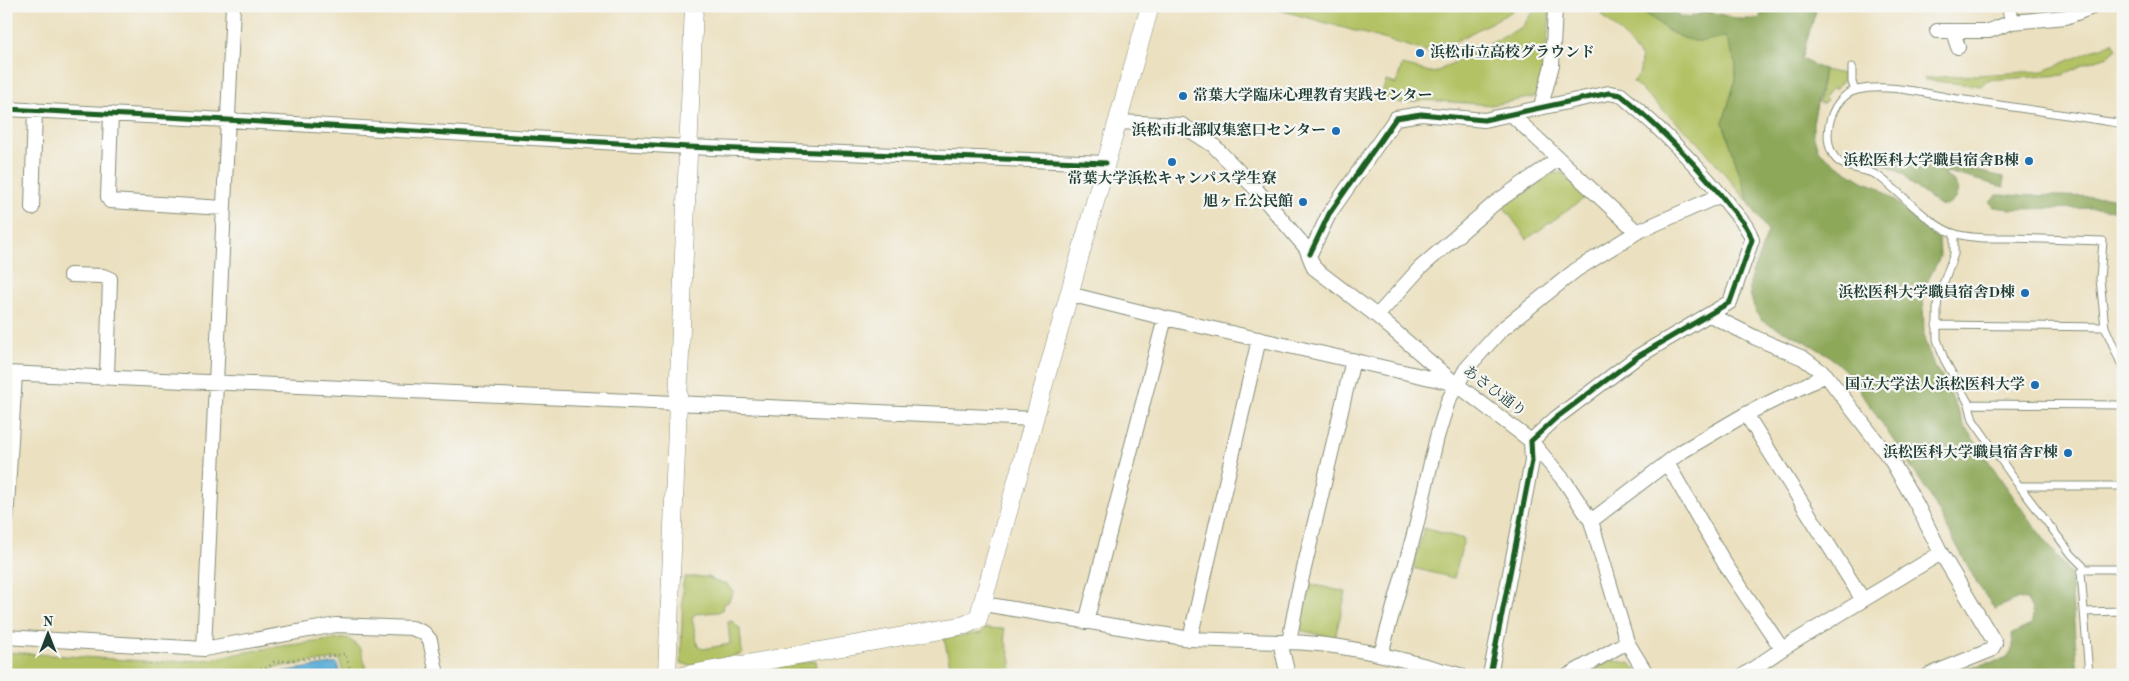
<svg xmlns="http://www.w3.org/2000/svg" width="2129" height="681" font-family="'Old Standard TT','Noto Serif JP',serif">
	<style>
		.green { fill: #b3c265; stroke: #69804c }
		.forest { fill: #8ea85a; stroke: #567247 }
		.water { fill: #5eaed8; stroke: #3e7686 }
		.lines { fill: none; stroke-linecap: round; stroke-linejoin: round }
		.service-casing { stroke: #858e7a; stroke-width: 9 }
		.minor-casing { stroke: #858e7a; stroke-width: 16 }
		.tertiary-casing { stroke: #858e7a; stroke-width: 19 }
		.path { stroke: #858e7a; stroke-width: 3; stroke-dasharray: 1 4; stroke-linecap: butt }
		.service { stroke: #fff; stroke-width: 7 }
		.minor { stroke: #fff; stroke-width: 14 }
		.tertiary { stroke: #fff; stroke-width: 18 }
		.cycleway-casing { stroke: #f6f6f2; stroke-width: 8 }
		.cycleway { stroke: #1b5e20; stroke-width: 5 }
		.poi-dot { fill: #1f6fb2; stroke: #f6f6f2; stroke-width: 2 }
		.labels { text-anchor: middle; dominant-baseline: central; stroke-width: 4.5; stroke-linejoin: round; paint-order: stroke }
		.poi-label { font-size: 15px; font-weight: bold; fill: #1f3d34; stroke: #f6f6f2; text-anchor: end }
		.street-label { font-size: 15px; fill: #1f3d34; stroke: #f6f6f2 }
	</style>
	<rect width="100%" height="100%" fill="#f6f6f2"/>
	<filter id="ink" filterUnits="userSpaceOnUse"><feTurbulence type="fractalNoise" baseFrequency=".02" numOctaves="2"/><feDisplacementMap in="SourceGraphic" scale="10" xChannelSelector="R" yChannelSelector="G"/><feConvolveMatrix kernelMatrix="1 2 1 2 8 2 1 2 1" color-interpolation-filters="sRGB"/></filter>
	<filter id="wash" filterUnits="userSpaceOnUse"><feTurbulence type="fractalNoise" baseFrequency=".0096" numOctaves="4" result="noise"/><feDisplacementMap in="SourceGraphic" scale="20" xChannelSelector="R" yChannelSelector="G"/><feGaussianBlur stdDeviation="1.12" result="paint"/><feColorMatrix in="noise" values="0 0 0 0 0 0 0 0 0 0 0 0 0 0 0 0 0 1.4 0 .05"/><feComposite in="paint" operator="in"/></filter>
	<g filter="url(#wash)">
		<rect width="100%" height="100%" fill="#ebe0bf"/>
		<path class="green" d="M1266,6H1515L1511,12L1433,53Z
			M1537,6H1551L1542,83L1535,97L1492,105L1424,100L1402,103L1380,98L1386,81L1396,84L1402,65L1434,73L1522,27Z
			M1600,6H1634L1647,13L1669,32L1697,41L1725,36L1736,63L1735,82L1723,122L1749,203L1699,143L1633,82L1640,73L1641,58L1626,38L1603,16Z
			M2113,42L2117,49L2108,56L2084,64L2063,75L1987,80L1981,86L1925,80L1924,78L2044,71Z
			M1824,70L1843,74V80L1835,90L1832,88L1824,97L1827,100L1824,103H1819Z
			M1553,173H1563L1586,197L1527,239L1503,206Z
			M1424,528L1464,539L1454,578L1413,568Z
			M685,577H708L716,582L726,583L733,592L728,602L723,604L722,610L718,612L695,614L692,618L698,647L703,649L730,644L728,622L732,621L740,629L742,654L691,666L681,663L683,583Z
			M1310,584L1346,592L1335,638L1299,630Z
			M985,628L1004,629C1004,646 1012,652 1011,669L1016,675H952L944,638L981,633Z
			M348,638L361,649L368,675H344L339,659L275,667L271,673L254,675H6V652L158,662L205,660L274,647Z
			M815,660L816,667L771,675L737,674Z
			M1610,660L1630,663L1639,675L1593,670Z"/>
		<path class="forest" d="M1634,6H1671L1679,16L1689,18L1706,11L1740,19H1759L1764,6H1808L1816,11L1801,59L1824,70L1813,123V134L1818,150L1835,164L1864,182L1878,187L1939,238L1940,257L1923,290L1924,339L1934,366L1944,380L1965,427L2028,518L2070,573L2078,675H1944L1956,670L2006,659L2013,648L2012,634L2031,625C2034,615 2033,609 2027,600L2016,599L1995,609L1978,585L1928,492L1848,373L1828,355L1801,339L1762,321L1754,308L1750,293V279L1768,232L1749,203L1723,122L1735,82L1736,63L1725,37C1716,38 1706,42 1698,41C1672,40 1655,17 1634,6Z
			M1855,152L1905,163L1923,169L1933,165L1960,167L2003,177L2004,187L1947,172L1945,176L1954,181L1958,190L1955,199L1947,206L1939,205L1911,184L1905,175L1887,165L1854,156Z
			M1997,195L2117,197L2123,199V211L2094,208L2010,209L1994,207L1989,202Z"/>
		<path class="water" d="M337,663L340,675H279L281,672Z"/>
	</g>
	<g filter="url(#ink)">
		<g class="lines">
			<g class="service-casing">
				<path id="service" d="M1852,67V82L1855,91
					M2123,124C2068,115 2013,107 1958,99C1926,94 1889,83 1857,90C1831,96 1819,139 1836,159C1846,170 1866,168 1878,176C1900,191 1931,228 1956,234C1974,239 1994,238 2012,238C2043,239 2073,240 2103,241L2100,279L2105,327L2123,368
					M1954,234V254L1938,298L1937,309V339L1944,359L1969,404L1973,420L2017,483L2072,555L2086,569
					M1936,325L2105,327
					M1969,404L2123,405
					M2019,486H2123
					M2084,612L2123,611
					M2089,675L2081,572L2086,569H2123"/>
			</g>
			<g class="minor-casing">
				<path id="minor" d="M233,6L204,649L336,625L412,628L424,633L430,640L437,675
					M2009,6L2012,22
					M2121,6L2123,9
					M1937,31H1989L2012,22L2066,17L2095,6
					M1953,32L1958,47
					M1541,106L1552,65L1555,9
					M6,109L227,120L687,147L1106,163
					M111,114L108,197L110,201L224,208
					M1512,115L1637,232
					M1118,122L1182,125L1213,145L1254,187L1306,248L1314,268L1377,316L1451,380L1531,441L1566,483L1591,521L1627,642L1647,675
					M32,208L35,110
					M1310,254L1329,214L1396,118L1421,114L1484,120L1609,93L1621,95C1661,129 1699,166 1731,208C1739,218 1749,227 1752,240L1730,302L1637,357L1556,418L1531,441L1532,461L1490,675
					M70,275L103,276L110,279L107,377
					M1069,294L1165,318L1086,622
					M1710,315L1756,338L1803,358L1826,375L1891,460L1917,505L1941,553L1782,649L1744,675
					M1377,316L1420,268L1495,203L1558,159
					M1165,318L1452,383
					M6,373L1035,419
					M1746,414L1863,600
					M1667,463L1725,564L1782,649
					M1591,521L1681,452L1746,414L1826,375
					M6,522L15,374
					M984,604L1190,639L1280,642L1288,675
					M6,637L204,649
					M1190,639L1259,339
					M1281,642C1342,642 1401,659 1460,675
					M1289,642L1298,594L1353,360
					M1381,654L1416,527L1437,437L1448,401L1466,369L1500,331L1576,270L1637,232L1721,195
					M1569,675L1627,642
					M1929,675L1991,650L1995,643L1941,553"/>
			</g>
			<g class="tertiary-casing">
				<path id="tertiary" d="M667,675L694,6
					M686,675L965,625L978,619L1150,6"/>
			</g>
			<path class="path" d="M221,675L267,668L274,662L345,654L352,675"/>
			<use href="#service" class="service"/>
			<use href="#minor" class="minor"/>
			<use href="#tertiary" class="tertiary"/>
			<g class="cycleway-casing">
				<path id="cycleway" d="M6,109L227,120L687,147L1106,163
					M1310,254L1329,214L1396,118L1421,114L1484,120L1609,93L1621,95C1661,129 1699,166 1731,208C1739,218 1749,227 1752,240L1730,302L1637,357L1556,418L1531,441L1532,461L1490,675"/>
			</g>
			<use href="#cycleway" class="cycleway"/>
		</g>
	</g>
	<g class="poi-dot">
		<circle cx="1420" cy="53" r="5"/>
		<circle cx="1183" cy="96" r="5"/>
		<circle cx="1336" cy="131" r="5"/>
		<circle cx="2029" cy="161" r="5"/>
		<circle cx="1172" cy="162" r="5"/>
		<circle cx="1303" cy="202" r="5"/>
		<circle cx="2025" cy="293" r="5"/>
		<circle cx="2035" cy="385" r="5"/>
		<circle cx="2068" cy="453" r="5"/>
	</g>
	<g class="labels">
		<g class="poi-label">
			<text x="1430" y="53" text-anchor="start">浜松市立高校グラウンド</text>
			<text x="1193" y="96" text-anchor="start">常葉大学臨床心理教育実践センター</text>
			<text x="1326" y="131">浜松市北部収集窓口センター</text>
			<text x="2019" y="161">浜松医科大学職員宿舎B棟</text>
			<text x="1172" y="179" text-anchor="middle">常葉大学浜松キャンパス学生寮</text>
			<text x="1293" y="202">旭ヶ丘公民館</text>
			<text x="2015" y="293">浜松医科大学職員宿舎D棟</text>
			<text x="2025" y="385">国立大学法人浜松医科大学</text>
			<text x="2058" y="453">浜松医科大学職員宿舎F棟</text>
		</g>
		<g class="street-label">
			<text transform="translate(1494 392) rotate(37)">あさひ通り</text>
		</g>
	</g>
	<rect width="2129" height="681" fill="none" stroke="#f6f6f2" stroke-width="25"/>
	<g transform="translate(48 634)" stroke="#f6f6f2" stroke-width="4" paint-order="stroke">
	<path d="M0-4L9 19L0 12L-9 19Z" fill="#1f3d34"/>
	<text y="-8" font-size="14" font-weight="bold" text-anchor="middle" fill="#1f3d34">N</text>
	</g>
</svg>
